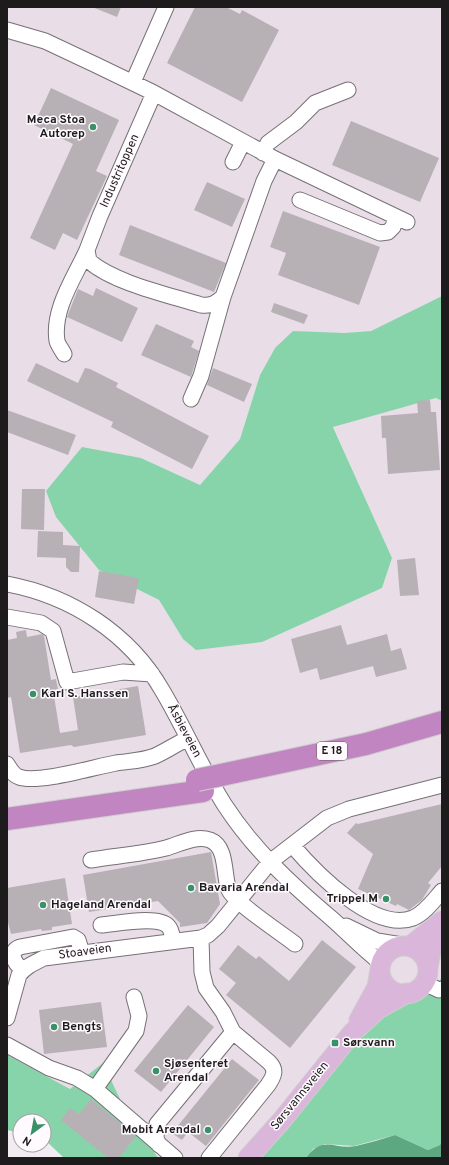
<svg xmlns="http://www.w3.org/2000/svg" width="449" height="1165" font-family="Overpass,sans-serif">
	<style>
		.built { fill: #e9dde8 }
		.forest { fill: #88d4aa }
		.water { fill: #5ea881 }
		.building { fill: #b7b1b6 }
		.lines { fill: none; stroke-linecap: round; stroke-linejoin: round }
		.minor-casing { stroke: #767176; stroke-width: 17 }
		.major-casing { stroke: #cecdcd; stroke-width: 21 }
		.highway-casing { stroke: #cecdcd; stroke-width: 24 }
		.minor { stroke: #fff; stroke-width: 15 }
		.major { stroke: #dab6da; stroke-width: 19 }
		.highway { stroke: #c186c1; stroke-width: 22 }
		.highway-bridge-casing { stroke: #cecdcd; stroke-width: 24; stroke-linecap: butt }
		.highway-bridge { stroke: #c186c1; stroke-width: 22 }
		.poi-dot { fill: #399267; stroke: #fffafe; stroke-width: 1.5 }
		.labels { text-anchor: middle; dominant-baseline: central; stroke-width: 3; stroke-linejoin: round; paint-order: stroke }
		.shield { fill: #fffafe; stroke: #625e60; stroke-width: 1 }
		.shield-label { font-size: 11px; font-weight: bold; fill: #1e1b1d }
		.poi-label { font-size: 12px; font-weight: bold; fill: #1e1b1d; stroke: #fffafe; text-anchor: start }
		.street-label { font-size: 12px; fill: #1e1b1d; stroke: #fffafe }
	</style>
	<rect width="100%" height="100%" fill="#f2ecf2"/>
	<path class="built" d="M7,7H442V296L371,331L344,333L275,348L260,375L240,439L200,485L141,458L99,570L159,600L183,639L382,588L392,558L333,426L436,398L442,401V978L254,1158H158L121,1101L104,1064L70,1089L7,1055Z"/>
	<path class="forest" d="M442,296V401L436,398L333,427L392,558L382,588L262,642L196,650L183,639L159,600L99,570L56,517L46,491L82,447L141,458L200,485L240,439L260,375L275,348L293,331L344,333L371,331Z
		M442,978V1140L440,1145L428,1150L395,1135L354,1146L325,1144L313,1149L306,1158H254L366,1026L425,993Z
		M7,1055L70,1089L103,1063L121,1101L158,1158H64L44,1139V1121H20V1133L7,1130Z"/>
	<path class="water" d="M395,1135L428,1150L440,1145L442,1140V1158H306C323,1134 334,1150 356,1146C369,1143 382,1139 395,1135Z"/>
	<path class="building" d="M92,7H121L117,17Z
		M195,7H226L240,14L242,10L279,30L242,102L167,63Z
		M51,88L119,120L96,171L107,176L77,240L63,233L55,250L30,238L73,144L34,125Z
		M351,121L439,158L420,202L332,165Z
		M207,182L245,199L232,227L194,210Z
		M283,211L380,247L359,305L278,275L286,253L270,247Z
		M130,225L226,263L214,292L119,255Z
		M96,288L138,308L122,342L67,317L78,289L93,296Z
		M274,303L308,315L304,324L271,312Z
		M156,324L194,341L191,347L199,351L191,377L141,355Z
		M36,363L78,383L85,368L90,369L118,383L116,387L209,436L192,469L111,427L113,422L27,381Z
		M213,368L252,384L244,402L207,385Z
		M430,400L431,412H436L440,470L388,474L386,438H382L381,416L418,413L417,401Z
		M7,410L76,435L68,455L7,432Z
		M22,489H45L44,530L21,529Z
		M38,531L63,532V545L80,546L79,572H71L66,567V558L37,557Z
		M415,558L419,595L400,596L397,560Z
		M99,571L139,578L134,604L95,597Z
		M341,625L347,645L387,634L391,651L401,648L407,669L376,677L373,666L320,680L317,668L300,673L291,639Z
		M26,630L27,637L42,634L44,636L51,680L56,679L58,689L53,690L60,733L78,730L73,697L138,686L146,735L74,747L71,745L20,753L11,697L7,698V640L17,638L16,632Z
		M442,804V866L428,883L431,885L422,900L409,910L397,904L396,906L358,889L373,854L347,833L356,823L358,824Z
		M211,852L220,904L207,923L180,927V923L158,901L89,912L83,875Z
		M65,878L72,924L52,927V930L42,931L41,929L11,934L7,919V888Z
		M322,940L356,967L290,1048L226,995L236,983L219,969L238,945L256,959L259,956L289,981Z
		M101,1002L107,1047L44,1054L39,1010Z
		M188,1005L214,1027L161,1092L134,1071Z
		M232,1059L259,1080L206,1146L188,1132L182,1140L172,1133Z
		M91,1099L136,1136L119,1158H108L61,1120L70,1108L79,1114Z"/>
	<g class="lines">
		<g class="minor-casing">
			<path id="minor" d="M7,30L45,41L96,65L154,93L275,159L407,222
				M133,82L166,7
				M154,93L100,216L87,250L89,261C114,283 169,295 201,305C211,306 215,304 223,297L264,181L275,159
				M263,153L268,143L296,122L315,103L348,90
				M233,162L243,142
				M300,200L380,233L388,232L393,227L396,217
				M64,354C62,350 58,345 57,341C52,309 75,277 87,250
				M191,399L201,376L223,297
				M7,584C71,596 129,633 162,690C184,727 201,767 224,804C253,849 291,884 331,918C348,933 363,949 381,963
				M7,617L41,623L53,631L67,682L123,672L152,674
				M7,764C10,769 13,775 19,777C38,784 94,767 116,763C129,761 142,761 155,756C166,751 176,744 187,739
				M292,845C315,872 374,933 413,918C425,913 434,900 442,891
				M91,860C115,856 142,854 166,848C180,844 195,835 210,840C228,847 223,876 229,890C235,903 281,933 295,944
				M101,925C116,924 157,915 168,926C172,930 172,936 173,941
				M346,926L377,941L402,945
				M201,938L202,972L206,988L223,1012L233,1032
				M23,970C15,964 7,952 20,947L73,937L78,940L82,953
				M424,983L439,990L442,989
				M7,1018L19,975C26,966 34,963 44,958L201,938L208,935L218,926L270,862L327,818L349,809L442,785
				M7,1045L49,1068L77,1078L95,1089L175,1158
				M95,1089L136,1031L139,1016L134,997
				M159,1145L156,1138L157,1124L233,1032L269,1062C277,1070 274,1076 268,1085L209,1158"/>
		</g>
		<g class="major-casing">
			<path id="major" d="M410,946L442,921
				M380 970a24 24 0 1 1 48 0a24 24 0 1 1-48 0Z
				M428,967L431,952L442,933
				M359,1020L377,987L380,970
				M248,1158L282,1120L352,1033L378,1009L407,993"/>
		</g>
		<g class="highway-casing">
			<path id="highway" d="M221,775L366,744L442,722
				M7,819L203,791"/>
		</g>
		<use href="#minor" class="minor"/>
		<use href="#major" class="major"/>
		<use href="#highway" class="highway"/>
		<g class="highway-bridge-casing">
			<path id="highway-bridge" d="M197,780L221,775"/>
		</g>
		<use href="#highway-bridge" class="highway-bridge"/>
	</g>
	<g class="poi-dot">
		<circle cx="93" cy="127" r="4"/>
		<circle cx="33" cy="694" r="4"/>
		<circle cx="191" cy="888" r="4"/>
		<circle cx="386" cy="899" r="4"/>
		<circle cx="43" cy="905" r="4"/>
		<circle cx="54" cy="1027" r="4"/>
		<rect x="331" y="1039" width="8" height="8" rx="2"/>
		<circle cx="156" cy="1071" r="4"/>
		<circle cx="208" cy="1130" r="4"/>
	</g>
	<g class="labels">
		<rect class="shield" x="317" y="742" width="30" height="18" rx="3"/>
		<g class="shield-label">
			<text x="332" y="751">E 18</text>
		</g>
		<g class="poi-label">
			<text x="85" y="120" text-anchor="end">Meca Stoa<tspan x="85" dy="14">Autorep</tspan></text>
			<text x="41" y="694">Karl S. Hanssen</text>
			<text x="199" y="888">Bavaria Arendal</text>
			<text x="378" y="899" text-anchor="end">Trippel M</text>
			<text x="51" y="905">Hageland Arendal</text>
			<text x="62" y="1027">Bengts</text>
			<text x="343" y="1043">Sørsvann</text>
			<text x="164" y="1064">Sjøsenteret<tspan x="164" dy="14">Arendal</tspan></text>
			<text x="200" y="1130" text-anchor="end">Mobit Arendal</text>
		</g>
		<g class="street-label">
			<text transform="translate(120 171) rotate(-66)">Industritoppen</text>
			<text transform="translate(184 731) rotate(62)">Åsbieveien</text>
			<text transform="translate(85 952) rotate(-8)">Stoaveien</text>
			<text transform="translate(300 1096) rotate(-51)">Sørsvannsveien</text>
		</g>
	</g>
	<rect width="449" height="1165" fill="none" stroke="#1e1b1d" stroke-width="16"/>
	<g transform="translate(32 1133) rotate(212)"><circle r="19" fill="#fffafe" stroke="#a5a1a4"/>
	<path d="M0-3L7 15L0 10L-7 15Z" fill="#399267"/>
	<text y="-6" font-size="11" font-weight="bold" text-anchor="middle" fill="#1e1b1d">N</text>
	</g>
</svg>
